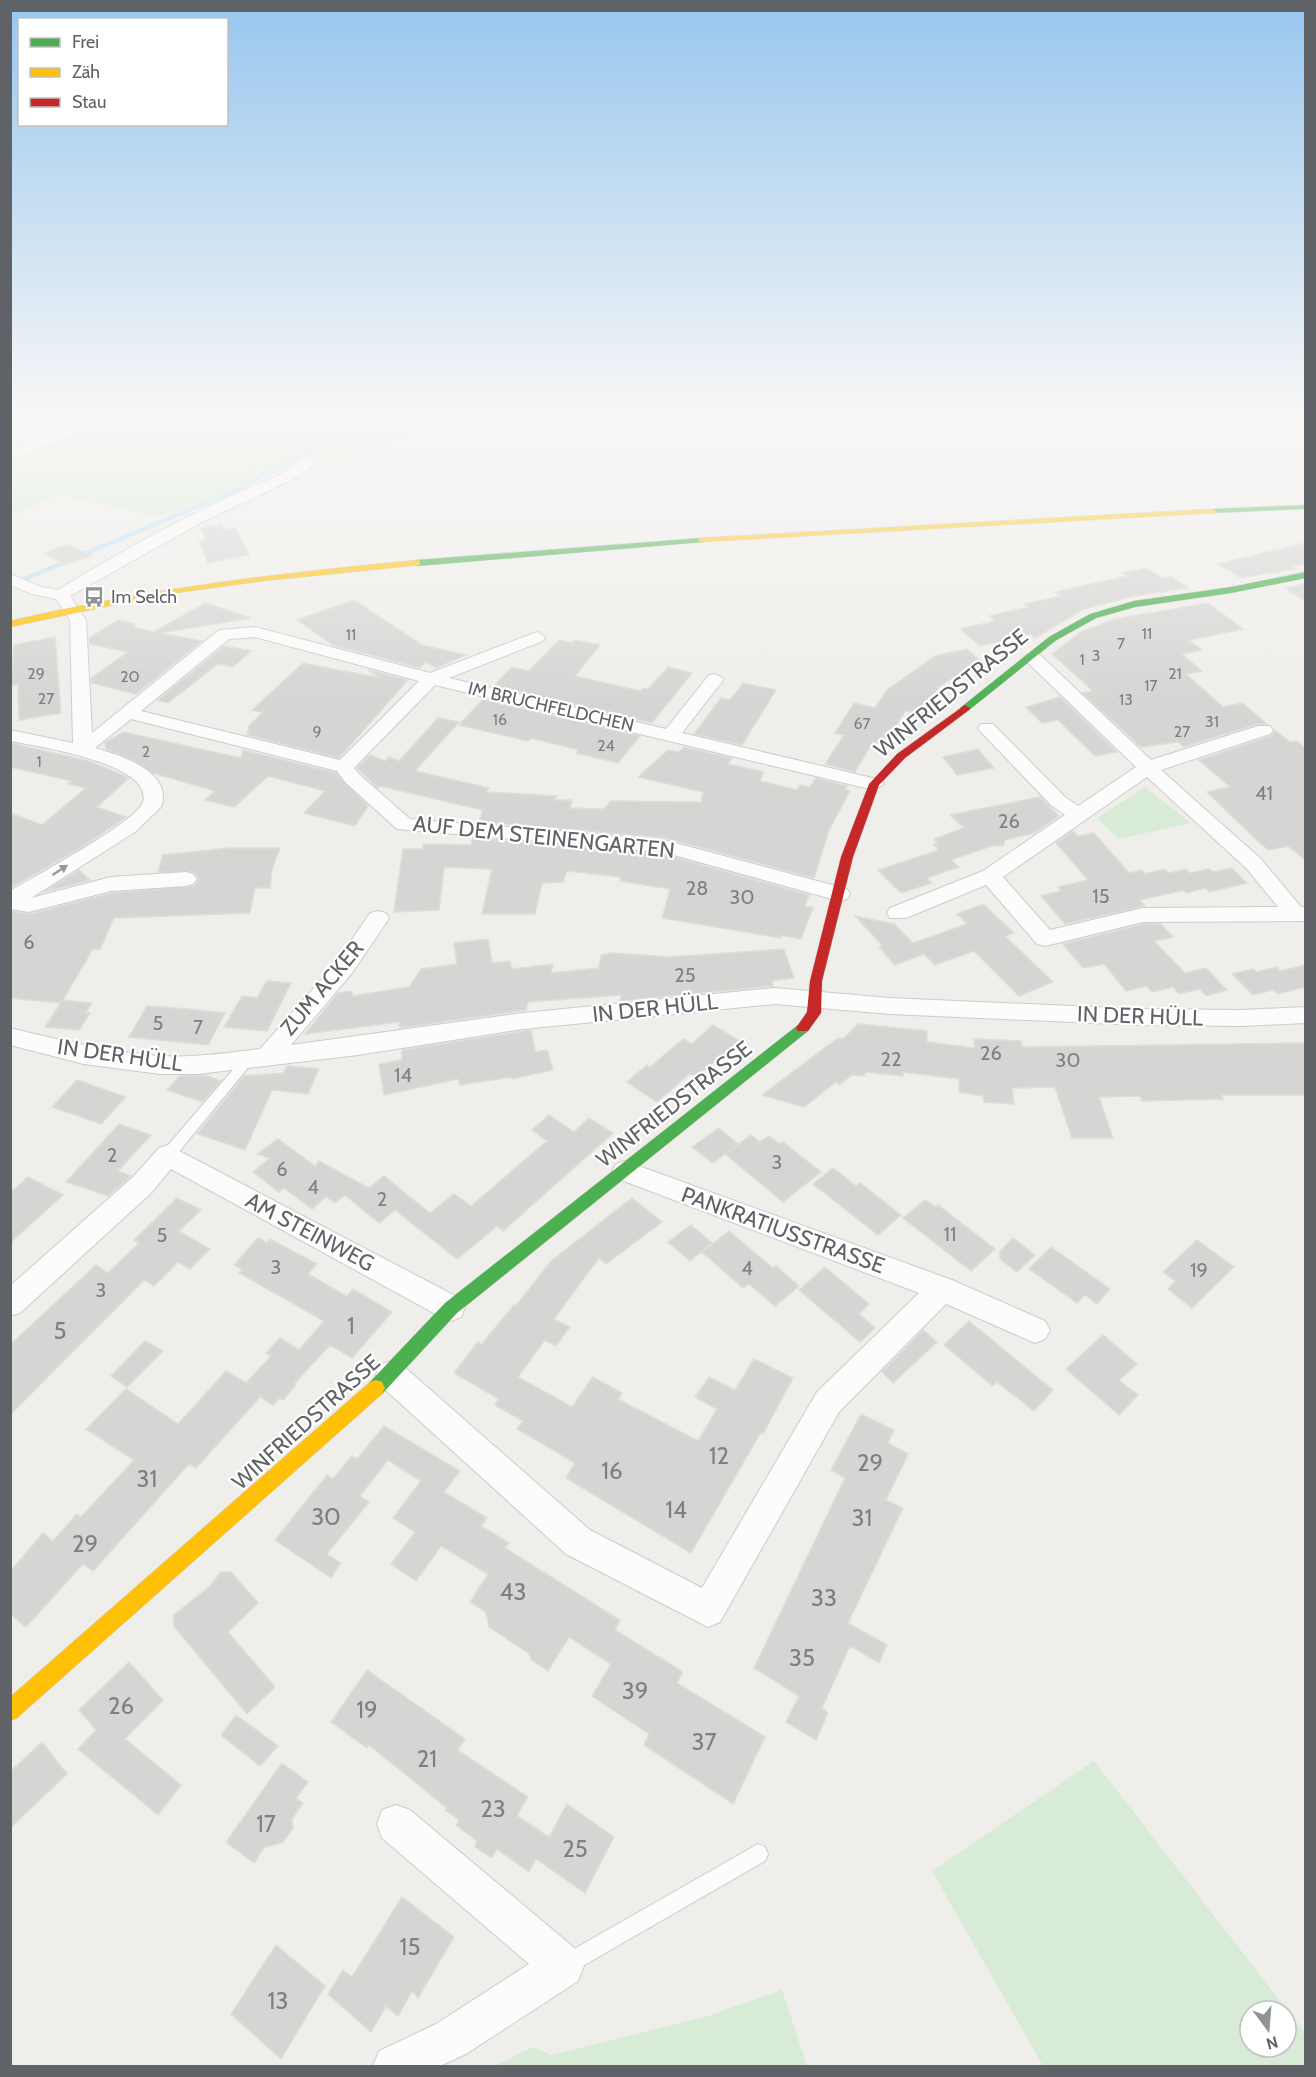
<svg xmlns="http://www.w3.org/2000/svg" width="1316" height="2077" font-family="Cabin,sans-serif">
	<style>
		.green { fill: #d8ebd6; fill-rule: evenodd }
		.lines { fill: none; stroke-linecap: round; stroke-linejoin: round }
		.stream { stroke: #bfe0f9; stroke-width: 4.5 }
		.building { fill: #d6d5d3; stroke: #deddd9; stroke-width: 1.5 }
		.lane-casing { stroke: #cbcccc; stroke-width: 2 }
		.street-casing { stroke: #cbcccc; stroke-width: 2 }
		.fast-casing { stroke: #cacacb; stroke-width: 1 }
		.slow-casing { stroke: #cacacb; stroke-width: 1 }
		.jam-casing { stroke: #cacacb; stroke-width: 1 }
		.lane { fill: #fdfcfc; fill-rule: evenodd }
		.street { fill: #fdfcfc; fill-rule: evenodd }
		.fast { fill: #4caf50; fill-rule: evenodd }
		.slow { fill: #ffc107; fill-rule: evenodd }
		.jam { fill: #c62828; fill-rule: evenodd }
		.oneway { fill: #96999c }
		.labels { text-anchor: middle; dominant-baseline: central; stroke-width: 4.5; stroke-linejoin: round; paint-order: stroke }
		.far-number-label { font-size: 16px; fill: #7e8184 }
		.far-poi-label { font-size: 18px; fill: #5f6368; stroke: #fff; text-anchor: start }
		.far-street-label { font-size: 18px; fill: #5f6368; stroke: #fff }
		.number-label { font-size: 20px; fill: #7e8184 }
		.street-label { font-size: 22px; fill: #5f6368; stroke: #fff }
		.near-number-label { font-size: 24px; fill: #7e8184 }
	</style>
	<rect width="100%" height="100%" fill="#efeeea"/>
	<path class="green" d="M121,411H504L335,457L306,462L162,517L59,495L11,516V457Z
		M1145,787L1191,823L1118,839L1097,818Z
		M1094,1761L1305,2033V2066H1043L932,1871ZM1250,2011H1286V2047H1250Z
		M782,1990L807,2066H495L532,2047L552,2055L708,2016Z"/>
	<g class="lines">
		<path class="stream" d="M10,585L232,492L305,453L417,411"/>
	</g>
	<path class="building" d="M222,524L224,530L236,528L249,555L208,563L199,541L206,540L201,528Z
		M1305,543V564L1292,567L1295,569L1241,578L1218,564Z
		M68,544L92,556L65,565L44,553Z
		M1147,568L1162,578L1171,576L1188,588L1134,596L1084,609L1035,638L1030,634L980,646L960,629L996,621L989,616L1028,607L1024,604L1061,596L1055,592L1127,576L1122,573Z
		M1305,583V601L1285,588L1296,586Z
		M354,600L422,645L466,655L436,668L426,662L420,668L333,645L297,620Z
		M205,603L251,618L160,633L202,641L136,694L92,683L91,678L128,652L90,644L89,638L118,620L135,624V628L154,632Z
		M1208,603L1243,629L1189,640L1202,650L1182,654L1202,671L1186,674L1223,707L1242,703L1267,724H1257L1184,747L1178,742L1141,747L1083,693L1093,691L1052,654L1081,632L1115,619Z
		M55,637L61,713L19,720L18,684L11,686L14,645Z
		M559,640L571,643L575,640L600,645L575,676L640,691L643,688L648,689L668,667L692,673L652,723L494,686L512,667L529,671Z
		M224,646L251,651L233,667L218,664L168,703L158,700Z
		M967,649L988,667L965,672L968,675L951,679L939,687L923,715L905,711L888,739L881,738L878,743L873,742L855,772L825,764L844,735L835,733L854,703L875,708L887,690L935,656Z
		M303,663L380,678L368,670L408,680L339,758L247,735L249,726L263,712L252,710Z
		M743,683L776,690L742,745L694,734L721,698L730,700Z
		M1060,697L1117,752L1095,756L1058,720L1042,723L1026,707Z
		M483,699L640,736L618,763L576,753L579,750L531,738L528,741L459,725Z
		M438,718L459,722L415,771L489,788L486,792L557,796L554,800H572L570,808L604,809L611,801L701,802L703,792L638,777L668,750L679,752L684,747L732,758L728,764L764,772L760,781L797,790L800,785L810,787L816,778L847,786L845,789L850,791L829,830L814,878L665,838L479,822L483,810L380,786L378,788L357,768L370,755L385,761L389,757L399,761Z
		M1275,730L1290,742L1297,741L1305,748V860L1288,846L1269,850L1262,845L1207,792L1230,787L1199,760L1271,736Z
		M123,732L241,758L243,750L336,773L368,806L355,826L304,813L325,791L268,776L234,807L205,800L215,791L153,773L131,759L106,749L105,743Z
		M10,743L89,761L129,778L97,807L126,817L82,847L10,888V813L42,825L86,788L68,784L72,781L10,767Z
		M978,749L994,768L957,775L943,757Z
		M1040,797L1059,816L1034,833L1005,840L1003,846L994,845L951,860L959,867L927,878L932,883L901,893L878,870L939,850L933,844L938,842L934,839L964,828L950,815Z
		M1073,831L1078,836L1094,833L1129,873L1142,870L1145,874L1164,869L1168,873L1186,869L1190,873L1209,869L1213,872L1232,868L1247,883L1209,892L1206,888L1186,893L1184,890L1140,900L1145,906L1065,924L1041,896L1061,891L1058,887L1088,880L1056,843Z
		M473,838L663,854L809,895L805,906L813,908L801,939L780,935L781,938L662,918L670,889L620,881L621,877L567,871L563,882L542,883L535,914H482L492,869L444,867L439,910L394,912L403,849H423V844L471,845Z
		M230,848H280L272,869L270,888H255L250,913L114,918L100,950L93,949L61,1003L10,998V911L30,914L111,893L194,886L199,879L194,872H158L163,855Z
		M79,870L90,880L44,892Z
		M983,904L1014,933L1005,936L1053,982L1019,996L974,951L935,965L924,954L895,965L879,947L882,945L855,916L894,924L913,943L967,924L957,914Z
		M1143,924H1161L1173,937L1154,941L1185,973L1206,968L1227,990L1206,996L1200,989L1179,994L1173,987L1152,992L1146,986L1126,991L1104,964L1083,968L1063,944Z
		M488,939L492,963L510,961L512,969L553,964L551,973L599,968L601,955L612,953L669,957L784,949L794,978L772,981L773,986L620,1001L621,995L528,1002L526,1010L400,1028L399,1022L305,1034L338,993L352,991V996L409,987L421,969L457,964L454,943Z
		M1305,965V987L1278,994L1273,990L1253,995L1232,974L1253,969L1257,972L1277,967L1280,971Z
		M267,981L291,983L267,1031L224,1027L242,996L257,998Z
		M63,1000L92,1003L86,1012L90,1013L79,1030L45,1027Z
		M147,1006L187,1009L225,1013L208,1045L129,1037Z
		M858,1024L927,1031V1042L975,1048L974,1039L1021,1041L1022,1047L1305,1043V1095H1221L1223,1099L1142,1101L1140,1096L1099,1097L1113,1138H1072L1055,1087L1012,1088L1014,1104L984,1102L983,1096L959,1092V1079L903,1072V1076L865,1072V1076L852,1075L839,1085L836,1082L804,1107L762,1095L838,1038L843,1039Z
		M713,1025L740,1041L697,1076L689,1074L657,1102L627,1082L647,1065L650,1067L683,1039L692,1044Z
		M531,1030L535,1052L547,1050L553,1070L512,1079L511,1077L460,1085L458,1079L384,1095L379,1064L402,1060V1050Z
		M287,1066L319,1069L308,1094L272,1090L245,1150L197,1134L244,1076L283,1073Z
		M205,1075L221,1081L202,1102L167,1090L179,1076Z
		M77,1080L86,1083L126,1097L101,1124L52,1107Z
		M549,1115L574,1132L589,1118L613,1133L503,1231L497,1226L457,1259L395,1210L379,1223L345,1195L335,1203L326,1197L312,1209L284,1188L279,1192L253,1172L270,1158L257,1154L278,1139L315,1166L319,1161L369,1188L384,1176L430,1213L454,1194L471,1206L547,1141L532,1130Z
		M119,1124L151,1135L118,1171L131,1176L108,1196L66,1182Z
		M719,1128L738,1144L713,1163L692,1147Z
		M751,1135L760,1142L769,1136L780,1144L783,1142L821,1172L783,1202L725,1154Z
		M833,1168L856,1186L860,1183L901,1215L878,1235L813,1184Z
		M28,1177L63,1195L10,1243V1193Z
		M177,1198L201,1210L179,1231L210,1249L190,1269L178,1262L154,1286L144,1280L10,1415V1345L96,1265L108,1273L139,1243L134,1240Z
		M632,1198L662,1222L606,1264L599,1258L554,1319L570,1327L556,1346L545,1340L518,1377L572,1407L593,1377L622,1393L618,1399L698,1441L717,1409L695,1397L709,1377L735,1390L754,1359L793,1378L763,1434L761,1432L691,1553L566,1478L575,1463L517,1429L523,1421L495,1405L499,1399L454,1373L478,1342L482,1344L514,1305L516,1306L551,1261Z
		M925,1200L936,1207L938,1205L995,1249L971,1271L903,1218Z
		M691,1225L712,1243L690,1261L668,1242Z
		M729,1231L773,1268L776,1266L799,1286L775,1306L749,1284L743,1288L702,1252Z
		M258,1238L267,1243L270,1239L317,1264L308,1274L327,1285L347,1296L353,1289L392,1312L352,1358L330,1345L294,1384L296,1385L283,1400L280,1398L273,1405L260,1397L196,1468L189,1464L93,1571L83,1564L26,1627L10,1614V1572L43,1533L53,1541L77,1514L81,1517L134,1460L86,1429L126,1389L178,1424L226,1371L246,1383L271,1356L266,1353L280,1338L299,1350L324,1321L239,1273L242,1269L234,1265Z
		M1013,1238L1035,1255L1017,1272L1000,1259V1251Z
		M1197,1240L1234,1267L1192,1308L1168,1289L1175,1281L1163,1272Z
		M1051,1247L1110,1289L1097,1304L1085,1295L1077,1303L1029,1269Z
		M825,1267L869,1304L859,1314L875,1328L860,1342L799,1290Z
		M969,1321L1053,1390L1034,1411L997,1382L993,1386L944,1345Z
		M923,1330L937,1342L893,1383L882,1372Z
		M1103,1335L1137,1364L1119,1380L1138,1395L1119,1415L1066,1369Z
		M145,1341L163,1351L127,1387L111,1376Z
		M861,1414L894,1430L888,1443L908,1454L886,1500L903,1508L848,1623L887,1645L879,1663L850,1646L822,1708L828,1713L816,1740L786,1722L799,1696L754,1668L845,1478L831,1470Z
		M384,1426L460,1471L444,1492L487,1518L481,1526L509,1543L505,1548L620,1620L615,1630L683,1672L677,1683L765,1737L733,1804L644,1745L649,1734L592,1696L611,1664L569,1637L548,1671L532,1660L528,1653L489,1627L486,1612L470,1602L488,1574L441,1546L416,1581L391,1564L415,1532L393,1518L421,1481L388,1460L360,1496L369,1502L327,1554L341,1563L331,1578L275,1540L327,1475L333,1479L352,1456L357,1459Z
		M221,1572H231L258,1603L228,1632L275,1687L247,1714L173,1625L174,1615L209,1587Z
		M129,1662L163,1700L125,1739L181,1785L158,1815L78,1749L96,1730L79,1710Z
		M367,1670L465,1739L458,1750L528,1797L517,1816L549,1837L567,1804L614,1837L585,1893L536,1859L529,1872L497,1849L492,1858L475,1847L477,1841L456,1825L459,1820L445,1810L447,1808L369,1745L367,1748L331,1722Z
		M236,1715L278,1746L260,1766L221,1735Z
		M42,1742L67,1774L10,1828V1772Z
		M282,1763L308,1782L296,1798L303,1803L292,1819L293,1828L283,1842L264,1848L254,1863L226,1842Z
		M402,1897L454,1937L418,1998L412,1991L398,2016L386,2006L371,2032L328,1994L343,1970L352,1977Z
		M276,1945L325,1986L281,2059L231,2014Z"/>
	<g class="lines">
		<g class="lane-casing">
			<path id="lane" d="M247,1057L253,1061L251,1064L173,1159L168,1160L163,1159L161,1155L163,1151L243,1058Z
				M758,1844L765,1847L768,1854L765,1861L574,1971L567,1974L560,1971L557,1964L560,1957Z"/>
		</g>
		<g class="street-casing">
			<path id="street" d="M37,411H57L10,428V420Z
				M110,411H127L10,461V452Z
				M309,458L316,462L300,476L202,522L70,596L86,620L92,733L219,630L255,627L430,673L537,632L545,637L543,641L449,678L666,729L709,675L715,674L724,679L682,733L881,780L884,784L874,790L435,685L354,768L360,775L410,819L664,840L847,889L850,894L847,899L839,901L663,852L397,829L346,783L337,771L131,719L95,748C120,755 174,772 161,807L135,832L31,898L111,877L186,872L193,874L197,879L193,884L186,886L111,891L29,912L10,909V891C32,878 138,821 143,802C154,763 35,746 10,741V730L73,743L70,620L56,599L32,594L10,585V574L42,587L58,590C127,548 199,508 273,478C285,473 297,461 309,458ZM255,637L419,681L340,760L141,711L229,639Z
				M1032,652L1038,653L1151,760L1258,726H1270L1273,730L1270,734L1161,770L1261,859L1301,907H1306V921L1143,922L1045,946L1037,944L986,885L906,918H890L887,913L890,908L983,871L1065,815L1051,805L981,732L978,728L981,724H993L1065,797L1078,806L1136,767L1026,661L1024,657ZM1147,777L1247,869L1278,907L1143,908L1050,930L1003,877Z
				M378,911L386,913L389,918L386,923L352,973L291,1045L523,1013L775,988L890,998L1140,1009L1242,1010L1306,1007V1023L1242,1026L1140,1025L890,1014L775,1004L523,1029L358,1055L198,1074H160L84,1064L10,1045V1028C60,1040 108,1052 159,1056C193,1058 227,1053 260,1049L336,963L370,913Z
				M168,1145L461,1299L465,1308L461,1317L451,1321L441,1317L171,1169L151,1193L20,1313L10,1316V1286L133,1177L159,1148Z
				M625,1161L952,1280L1045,1321L1050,1330L1045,1339L1035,1343L946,1304L839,1412L720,1622L708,1627L566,1554L380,1385L376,1375L380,1365L391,1361L402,1365L590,1530L702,1588L817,1392L919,1293L616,1178L612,1171L616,1164Z
				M396,1805L410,1810L578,1951L584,1966L578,1981L466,2054L440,2066H373L379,2051L436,2024L529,1964L382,1838L377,1824L382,1810Z"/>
		</g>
		<g class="fast-casing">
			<path id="fast" d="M1306,505V509L1212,513L1208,511L1212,509Z
				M701,538L705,540L704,542L417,566L413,563L417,560Z
				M1306,572V578L1231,593L1135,607L1096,618L1055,641L969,710L965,711L960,708L1049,637L1090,614L1134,601L1231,587Z
				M803,1023L808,1025L810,1028L808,1031L457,1313L382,1394L376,1396L370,1394L367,1388L370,1382L445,1303L798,1025Z"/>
		</g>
		<g class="slow-casing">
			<path id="slow" d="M1212,509L1216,511L1215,513L701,542L697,540L701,538Z
				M417,560L420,561V565L263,581L161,595L10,627V621C144,589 280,573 417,560Z
				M376,1380L382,1382L385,1388L382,1394L17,1718L10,1721V1697L370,1382Z"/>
		</g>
		<g class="jam-casing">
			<path id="jam" d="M965,705L970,708L969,710L905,758L879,785L853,857L822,981L821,1013L808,1031H798L796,1028L807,1012L810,981L841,857L869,784L897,754Z"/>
		</g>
		<use href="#lane" class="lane"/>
		<use href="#street" class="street"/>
		<use href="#fast" class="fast"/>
		<use href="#slow" class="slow"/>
		<use href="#jam" class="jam"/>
	</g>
	<defs><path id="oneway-solid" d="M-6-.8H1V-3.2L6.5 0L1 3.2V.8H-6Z" transform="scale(1.5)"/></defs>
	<use class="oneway" href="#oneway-solid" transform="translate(60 870) rotate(-33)"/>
	<linearGradient id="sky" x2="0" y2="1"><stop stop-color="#97c6ef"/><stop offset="0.59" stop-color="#f8f7f6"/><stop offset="1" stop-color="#f8f7f6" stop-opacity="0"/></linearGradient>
	<rect width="1316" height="702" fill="url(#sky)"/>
	<defs>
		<g id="bus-bare" transform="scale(1.62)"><path d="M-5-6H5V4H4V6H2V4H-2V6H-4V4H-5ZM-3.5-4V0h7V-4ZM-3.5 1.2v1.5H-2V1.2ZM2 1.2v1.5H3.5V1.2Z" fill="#919496" stroke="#fff" stroke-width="2.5" paint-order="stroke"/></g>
	</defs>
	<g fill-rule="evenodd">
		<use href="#bus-bare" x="94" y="597"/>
	</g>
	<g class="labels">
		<g class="far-number-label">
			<text x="1147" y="633">11</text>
			<text x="351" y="634">11</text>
			<text x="1121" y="643">7</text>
			<text x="1096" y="655">3</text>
			<text x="1082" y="659">1</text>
			<text x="36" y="673">29</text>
			<text x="1175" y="673">21</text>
			<text x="130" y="676">20</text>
			<text x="1151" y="685">17</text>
			<text x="46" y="698">27</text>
			<text x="1126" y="699">13</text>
			<text x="500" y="719">16</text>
			<text x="1212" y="721">31</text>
			<text x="862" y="723">67</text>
			<text x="317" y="731">9</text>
			<text x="1182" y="731">27</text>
			<text x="606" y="745">24</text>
			<text x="146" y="751">2</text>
			<text x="39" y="761">1</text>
		</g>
		<g class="far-poi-label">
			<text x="111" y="597">Im Selch</text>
		</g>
		<g class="far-street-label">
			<text transform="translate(551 707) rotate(13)">IM BRUCHFELDCHEN</text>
		</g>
		<g class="number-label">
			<text x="1264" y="793">41</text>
			<text x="1009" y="821">26</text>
			<text x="697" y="888">28</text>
			<text x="1101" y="896">15</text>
			<text x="742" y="897">30</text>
			<text x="29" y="942">6</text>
			<text x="685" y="975">25</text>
			<text x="158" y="1023">5</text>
			<text x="198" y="1027">7</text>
			<text x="991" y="1053">26</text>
			<text x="891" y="1059">22</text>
			<text x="1068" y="1060">30</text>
			<text x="403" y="1075">14</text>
			<text x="112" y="1155">2</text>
			<text x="777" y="1162">3</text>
			<text x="282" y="1169">6</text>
			<text x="313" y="1187">4</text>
			<text x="382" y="1199">2</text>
			<text x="950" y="1234">11</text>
			<text x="162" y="1235">5</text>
			<text x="276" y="1267">3</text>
			<text x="747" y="1268">4</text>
			<text x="1199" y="1270">19</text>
			<text x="101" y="1290">3</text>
		</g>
		<g class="street-label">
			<text transform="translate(951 693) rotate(-39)">WINFRIEDSTRASSE</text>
			<text transform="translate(544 837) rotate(6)">AUF DEM STEINENGARTEN</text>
			<text transform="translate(322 988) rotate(-50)">ZUM ACKER</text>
			<text transform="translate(655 1008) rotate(-6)">IN DER HÜLL</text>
			<text transform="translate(1140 1016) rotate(2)">IN DER HÜLL</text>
			<text transform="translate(120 1055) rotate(8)">IN DER HÜLL</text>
			<text transform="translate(674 1104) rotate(-38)">WINFRIEDSTRASSE</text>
			<text transform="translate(783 1230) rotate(20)">PANKRATIUSSTRASSE</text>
			<text transform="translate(310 1232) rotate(28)">AM STEINWEG</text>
			<text transform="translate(306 1422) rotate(-42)">WINFRIEDSTRASSE</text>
		</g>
		<g class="near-number-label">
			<text x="351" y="1325">1</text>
			<text x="60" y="1330">5</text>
			<text x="719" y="1455">12</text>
			<text x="870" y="1462">29</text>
			<text x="612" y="1470">16</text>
			<text x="147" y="1478">31</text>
			<text x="676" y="1509">14</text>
			<text x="326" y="1516">30</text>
			<text x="862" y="1517">31</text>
			<text x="85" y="1543">29</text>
			<text x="513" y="1591">43</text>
			<text x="824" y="1597">33</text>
			<text x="802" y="1657">35</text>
			<text x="635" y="1690">39</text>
			<text x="121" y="1705">26</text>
			<text x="367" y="1709">19</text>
			<text x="704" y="1741">37</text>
			<text x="427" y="1758">21</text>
			<text x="493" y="1808">23</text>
			<text x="266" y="1823">17</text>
			<text x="575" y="1848">25</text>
			<text x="410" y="1946">15</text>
			<text x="278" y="2000">13</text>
		</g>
	</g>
	<rect width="1316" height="2077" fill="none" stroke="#5f6368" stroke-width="24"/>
	<rect x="18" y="18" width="210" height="108" fill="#ffffff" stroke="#bfc1c3" stroke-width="1.5"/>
	<rect x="30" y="38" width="30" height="9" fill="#4caf50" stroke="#bfc1c3" stroke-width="1.5"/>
	<text x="72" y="48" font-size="18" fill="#5f6368">Frei</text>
	<rect x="30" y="68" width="30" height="9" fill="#ffc107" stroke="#bfc1c3" stroke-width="1.5"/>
	<text x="72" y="78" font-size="18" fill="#5f6368">Zäh</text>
	<rect x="30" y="98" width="30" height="9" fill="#c62828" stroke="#bfc1c3" stroke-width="1.5"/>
	<text x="72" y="108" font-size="18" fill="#5f6368">Stau</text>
	<g transform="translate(1268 2029) rotate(164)"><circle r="28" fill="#ffffff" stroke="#bfc1c3" stroke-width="1.5"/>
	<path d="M0-4.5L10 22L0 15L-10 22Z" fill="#919496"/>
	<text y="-9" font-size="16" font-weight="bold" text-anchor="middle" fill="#5f6368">N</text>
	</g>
</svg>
